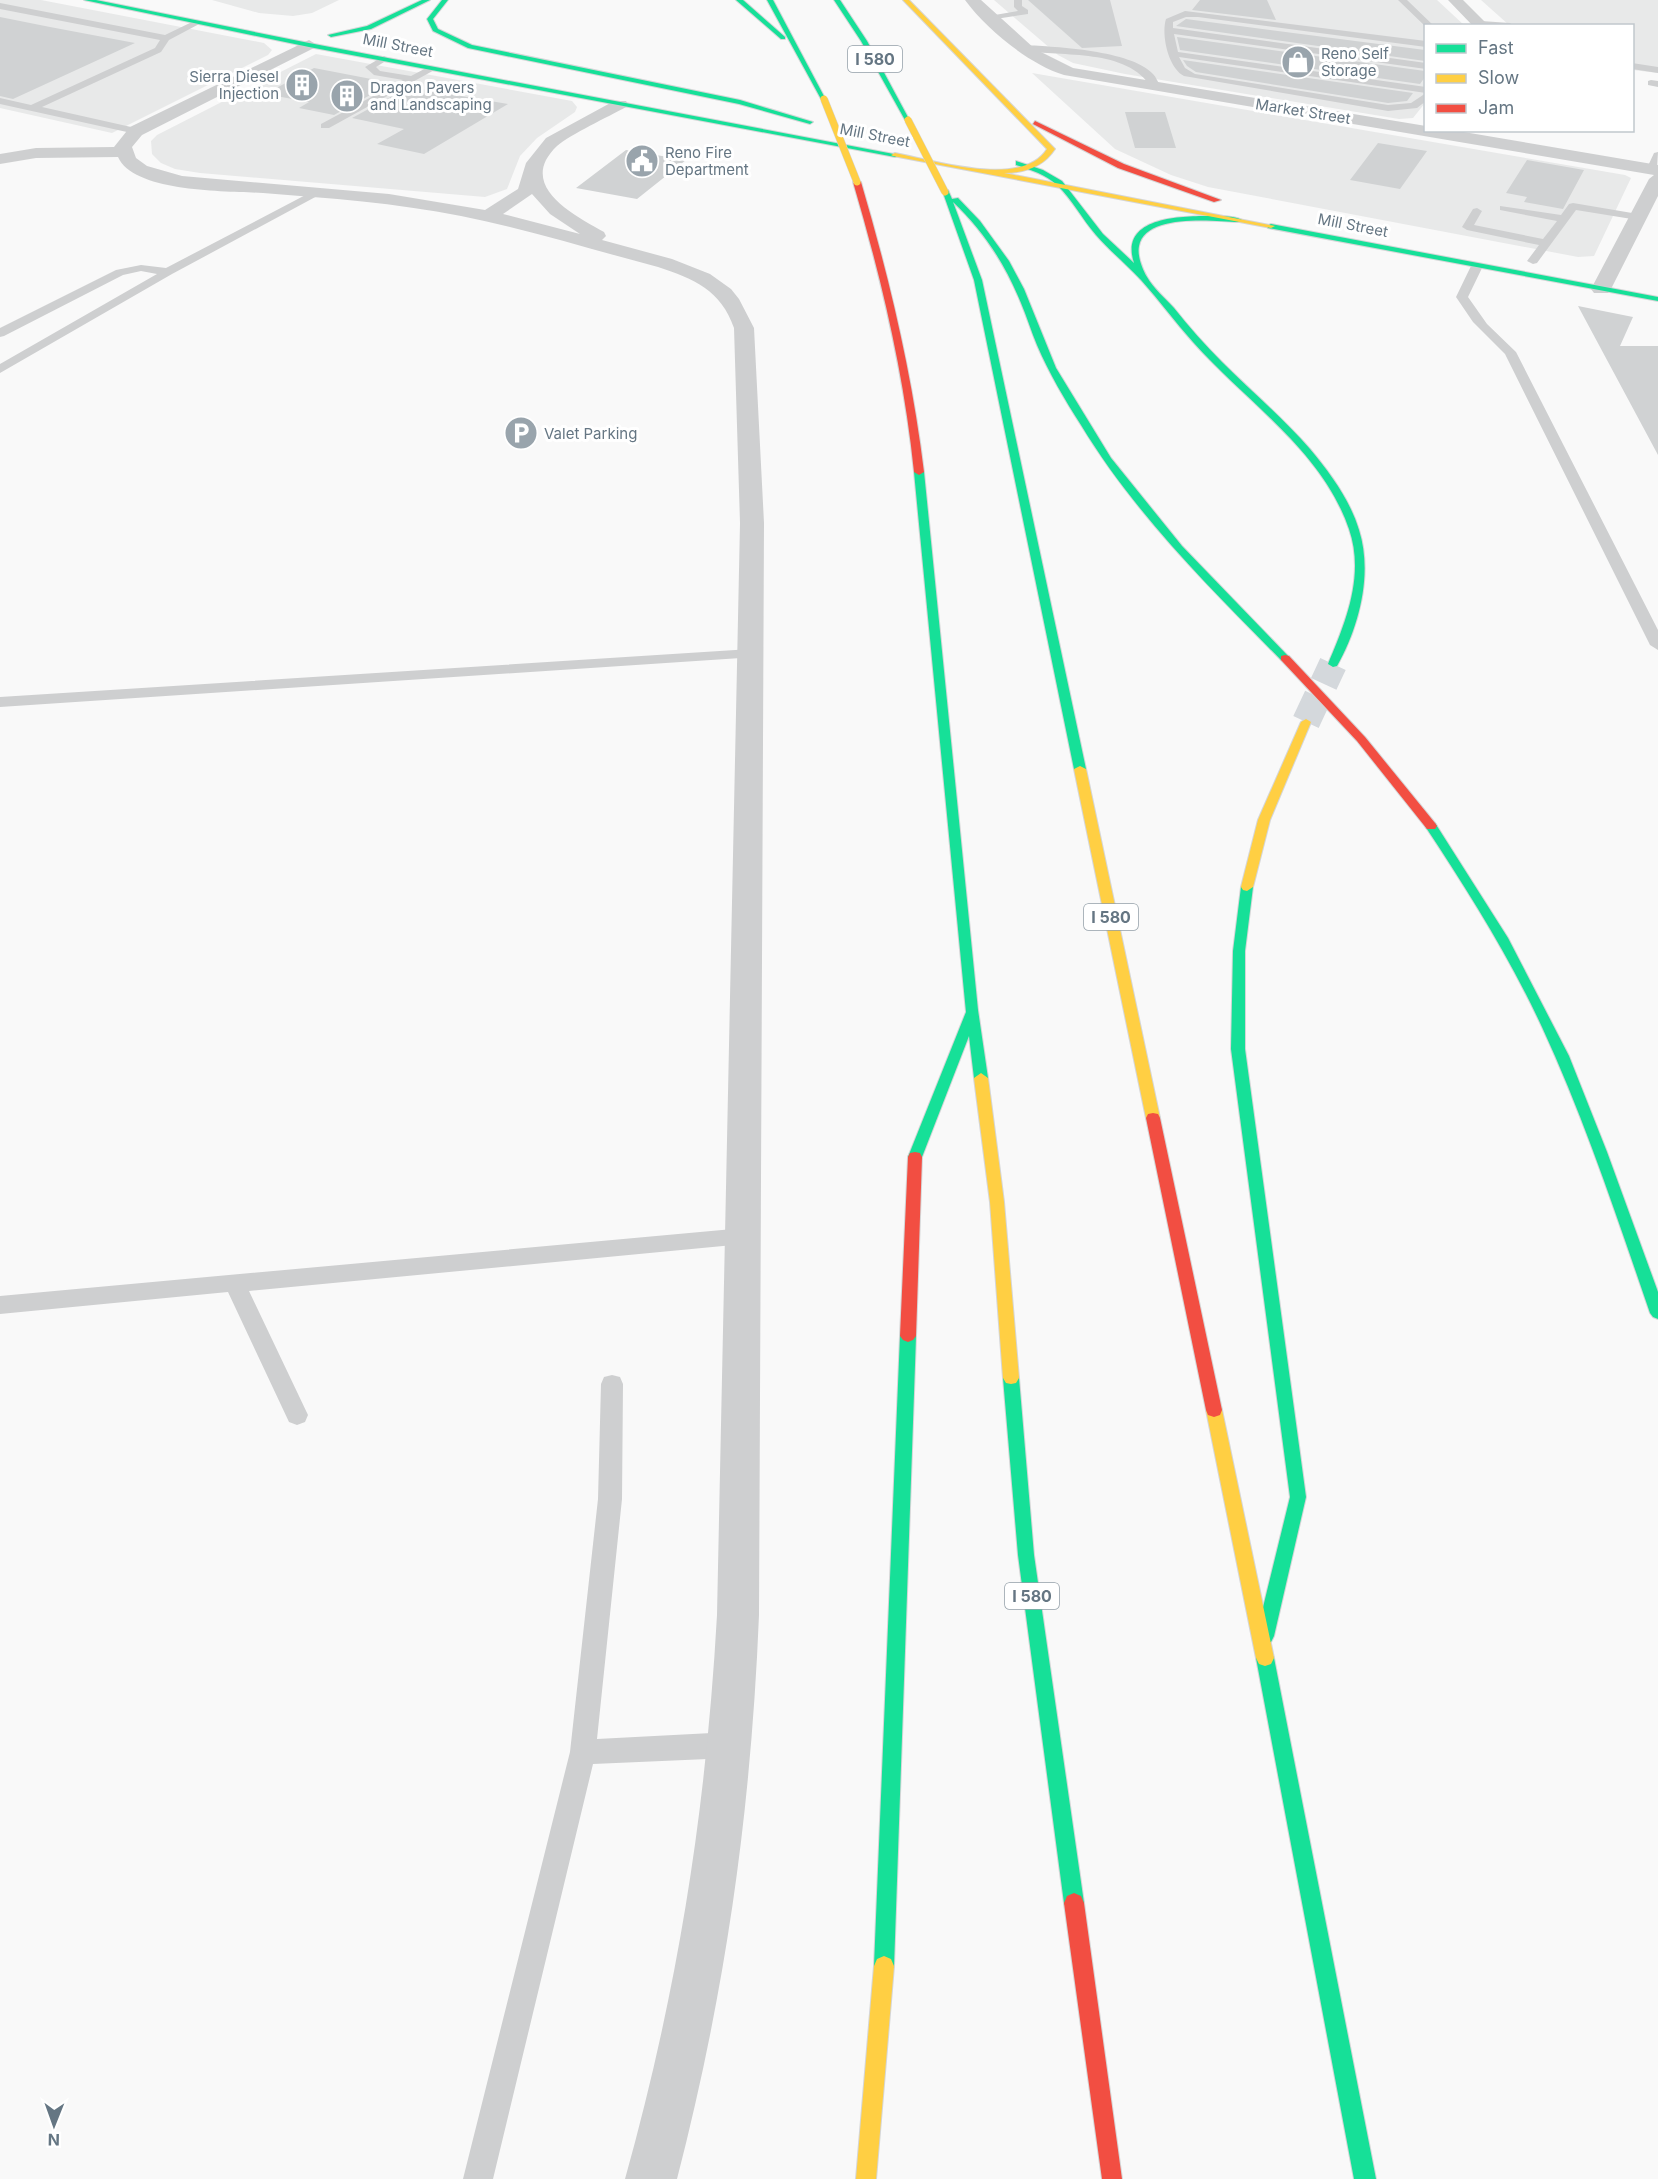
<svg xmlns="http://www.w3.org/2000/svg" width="1658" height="2179" font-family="Inter,sans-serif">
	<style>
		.built { fill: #e8e9e9 }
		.building { fill: #d0d2d3 }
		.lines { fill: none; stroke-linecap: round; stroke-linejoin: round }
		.highway-tunnel { stroke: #d4d8dc; stroke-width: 28; stroke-dasharray: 28 14; stroke-linecap: butt }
		.fast-casing { stroke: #d5d6d7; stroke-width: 2 }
		.slow-casing { stroke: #d5d6d7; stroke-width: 2 }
		.jam-casing { stroke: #d5d6d7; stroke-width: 2 }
		.lane { fill: #cecfd0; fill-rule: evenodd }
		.street { fill: #cecfd0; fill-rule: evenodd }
		.fast { fill: #16e098; fill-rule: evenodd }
		.slow { fill: #ffcf43; fill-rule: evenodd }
		.jam { fill: #f24e42; fill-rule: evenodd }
		.slow-bridge-casing { stroke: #d5d6d6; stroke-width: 8; stroke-linecap: butt }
		.slow-bridge { stroke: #ffcf43; stroke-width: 7 }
		.labels { text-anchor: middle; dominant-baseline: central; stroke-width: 6; stroke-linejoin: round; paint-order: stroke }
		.far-street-label { font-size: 15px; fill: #657683; stroke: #fff }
		.far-poi-label { font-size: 15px; fill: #657683; stroke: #fff; text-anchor: start }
		.shield { fill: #fff; stroke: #939fa8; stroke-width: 1.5 }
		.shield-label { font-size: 16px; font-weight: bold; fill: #657683 }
	</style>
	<rect width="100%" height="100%" fill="#f9f9f9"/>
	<path class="built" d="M0,0H41L264,43L272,50L268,55L112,133L0,108Z
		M212,0H339L312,13L293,16L259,13Z
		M994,0H1437L1464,25L1426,26L1425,103L1413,118L1399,119L1125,74L1073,63L1058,55Z
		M1481,0H1658V73L1633,70L1632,26L1509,25Z
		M316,54L572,101L577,107L575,112L537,138L520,156L507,189L485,197L200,173L175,169L161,163L152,154L151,141L157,135Z
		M1032,73L1625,175L1631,178L1594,256L1578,257L1208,187L1171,175L1115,149Z"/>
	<path class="building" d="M1028,0H1110L1122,46L1082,48Z
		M1200,0H1267L1276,20L1192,10Z
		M0,17L50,27L135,43L13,99L0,96Z
		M1186,19L1425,50V61L1176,26Z
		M1177,37L1425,71V77L1420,84L1180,50Z
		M1183,60L1413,93L1407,101L1388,103L1196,72L1187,66Z
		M314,68L392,83L334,115L299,108L309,102L265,94Z
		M409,87L461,96L508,104L424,154L377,144L404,129L352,118Z
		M1125,112H1165L1176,148H1135Z
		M1378,143L1427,151L1400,189L1350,180Z
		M626,150L686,160L637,199L576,188Z
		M1527,160L1584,170L1563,209L1524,202L1527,197L1506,193Z
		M1578,306L1633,317L1620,346H1658V455Z"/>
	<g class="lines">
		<path class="highway-tunnel" d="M1306,722L1333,664"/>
		<g class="fast-casing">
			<path id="fast" d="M84,0H96L309,43L899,155L895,157L309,47Z
				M422,0H430L371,29L331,37L328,35L367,26Z
				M442,0H448L433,19L438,29L472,45L740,100L813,122L810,124L739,104L468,48L433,31L427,19Z
				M736,0H743L785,37V39H781Z
				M767,0H773L826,100L821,99Z
				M834,0H840L867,41L910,121L905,120L861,41Z
				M1016,161L1043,170L1062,181L1103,234L1134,263C1119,217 1180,216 1210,216C1220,217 1234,215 1242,220L1238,222C1214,221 1145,213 1139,246C1137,255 1142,269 1147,277C1153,288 1165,298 1174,308C1189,327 1205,345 1222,362C1251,391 1283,418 1310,449C1330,473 1350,500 1359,530C1373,574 1359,627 1337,666L1333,667L1328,664C1346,622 1365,575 1349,529C1322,450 1246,402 1193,342C1175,322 1159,300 1141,280C1126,264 1110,251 1096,235C1082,219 1072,199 1057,185C1045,174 1031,170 1016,165Z
				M942,190H948L952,199L958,198L980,221L1009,261L1024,289L1056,368L1111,458L1182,546L1290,658L1285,661L1281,660C1209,587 1135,514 1081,425C1065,400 1049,373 1037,345C1031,331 1027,317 1021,303C1005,264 984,231 953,202L982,280L1086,769L1080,772L1074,769L974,280Z
				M1271,224L1658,297V301L1268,228L1267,226Z
				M919,469L924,472L978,1010L988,1078L981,1083L974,1078L969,1036L922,1157L920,1161H910L908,1157L966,1012L914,472Z
				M1431,822L1435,823L1508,938L1569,1056L1607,1152L1658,1292V1319L1653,1317L1650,1313C1617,1217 1585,1120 1542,1027C1509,956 1468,891 1425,826Z
				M1247,883L1253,887L1245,951V1049L1306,1497L1274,1636L1271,1642L1265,1644L1259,1642L1256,1636L1290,1497L1231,1049L1233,951L1241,887Z
				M908,1330L913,1332L916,1336L894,1966L891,1973L884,1976L877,1973L874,1966L900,1336L903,1332Z
				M1011,1372L1016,1373L1019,1378L1034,1555L1084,1903L1081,1910L1074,1913L1067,1910L1064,1903L1018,1555L1003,1378L1006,1373Z
				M1265,1650L1271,1652L1274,1658L1376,2179H1354L1256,1658L1259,1652Z"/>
		</g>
		<g class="slow-casing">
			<path id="slow" d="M903,0H909L1055,149C1043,167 1025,173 1004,173L1275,226L1271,228L893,156L891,155L895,153C933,160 1022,189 1047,149Z
				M1306,719L1311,722L1270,820L1253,887L1247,891L1243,890L1241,887L1258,820L1301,722Z
				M1080,766L1086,769L1160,1118L1158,1122H1148L1146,1118L1074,769Z
				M981,1073L988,1078L1004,1202L1019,1378L1016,1383L1011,1384L1006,1383L1003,1378L990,1202L974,1078Z
				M1214,1403L1220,1405L1222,1410L1274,1658L1271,1664L1265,1666L1259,1664L1256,1658L1206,1410L1208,1405Z
				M884,1956L891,1959L894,1966L876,2179H856L874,1966L877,1959Z"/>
		</g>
		<g class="jam-casing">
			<path id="jam" d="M1035,121L1124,164L1221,200L1214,202L1118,168L1033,124Z
				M857,180L861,182C889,277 912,373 924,472L919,475L914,472C904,373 881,277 853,182Z
				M1285,655L1289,656L1365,737L1435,823L1437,826L1435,829H1427L1357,741L1281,660V656Z
				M1153,1113L1158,1114L1160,1118L1222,1410L1220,1415L1214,1417L1208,1415L1206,1410L1146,1118L1148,1114Z
				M915,1152L920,1153L922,1157L916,1336L913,1340L908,1342L903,1340L900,1336L908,1157L910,1153Z
				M1074,1893L1081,1896L1084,1903L1122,2179H1102L1064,1903L1067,1896Z"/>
		</g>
		<path class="lane" d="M1014,0H1022V6L1028,10V14L989,20V16L1018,11L1014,7Z
			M1398,0H1407L1434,26L1426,27Z
			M0,3L165,35L194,21L201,23L169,40L161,52L42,107L140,129V133L136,134L0,104V98L31,105L155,48L160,40L0,9Z
			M1185,11L1426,41V47L1198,17H1186L1173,22V28L1426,63V69L1174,34L1178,52L1426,87V93L1179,57L1185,68L1195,74L1388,105L1411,103L1426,93V101L1417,108L1388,111L1184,76C1168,68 1161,34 1166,19Z
			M1481,21L1510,23L1514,26H1478V22Z
			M1025,45C1056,47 1131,50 1153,74C1156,77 1158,82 1160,86L1152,88C1126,47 1064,58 1022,50L1020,48Z
			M384,56L389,59L376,67L380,71L411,76L430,66L438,68L329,128H321V124L403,80L374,75L365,67Z
			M1632,63L1658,67V73L1632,69Z
			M1651,80L1658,81V87L1648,85V81Z
			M1658,152L1657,168L1648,170L1647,168L1654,153Z
			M315,190L319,191V195L172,274L0,373V364L157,274L141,271L123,275L4,336L0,337V328L116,270L141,265L166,268Z
			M1573,203L1638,214L1643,217L1638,220L1576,210L1537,263L1533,264L1527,261L1539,245L1467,230L1462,227L1473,209L1477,208L1482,211L1474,225L1543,239L1557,221L1500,210V206L1561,215L1569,204Z
			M1477,263L1483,266L1468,297L1487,324L1516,352L1658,630V650L1650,645L1505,354L1473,322L1456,297L1471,266Z
			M751,649L759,654L756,657L0,707V697Z
			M744,1228L751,1230L754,1236L751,1242L744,1244L249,1291L308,1415L305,1422L297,1425L289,1422L228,1292L0,1314V1296Z
			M612,1375L620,1377L623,1384L622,1499L597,1739L731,1732L740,1736L744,1745L740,1754L731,1758L593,1764L493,2179H463L570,1752L598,1499L601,1384L604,1377Z"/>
		<path class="street" d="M965,0H981L1035,49L1073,68L1426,126V130H1452L1658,165V196L1611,289L1608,293H1594L1591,289L1649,179L1654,175L1064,75C1029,64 987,30 965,0Z
			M1448,0H1463L1489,26H1473Z
			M309,40L317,45L314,48L142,135L132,147L136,158L147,166L182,176L389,194L485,210L518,189L526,163L546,138L614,101H626L628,104L626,107C608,117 571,134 557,146C516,185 573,215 604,232L606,236L602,240L672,259L710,274L731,289L739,299L754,328L764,523L759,1615C751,1811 726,1989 677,2179H625C678,1989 706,1811 717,1615L740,523L734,328C721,290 694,279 658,267C593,250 527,229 461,216C396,203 329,198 263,193C229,191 134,193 118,157L36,158L0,164V154L36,148L114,147L130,127ZM532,194L550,214L580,234L503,214Z"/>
		<use href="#fast" class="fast"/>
		<use href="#slow" class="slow"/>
		<use href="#jam" class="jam"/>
		<g class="slow-bridge-casing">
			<path id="slow-bridge" d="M824,99L857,182
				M908,120L945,192"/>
		</g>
		<use href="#slow-bridge" class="slow-bridge"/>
	</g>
	<defs>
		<g id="shop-disc" transform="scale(1.725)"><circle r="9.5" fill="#99a4ac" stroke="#fff"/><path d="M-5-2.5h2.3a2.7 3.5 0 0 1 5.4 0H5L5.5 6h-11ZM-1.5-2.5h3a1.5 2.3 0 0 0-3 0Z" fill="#fff"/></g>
		<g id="building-disc" transform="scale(1.725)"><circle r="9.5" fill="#99a4ac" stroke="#fff"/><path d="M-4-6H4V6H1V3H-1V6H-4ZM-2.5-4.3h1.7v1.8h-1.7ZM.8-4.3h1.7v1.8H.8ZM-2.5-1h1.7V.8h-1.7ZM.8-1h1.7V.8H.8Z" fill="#fff"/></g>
		<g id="civic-disc" transform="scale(1.725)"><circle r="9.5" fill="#99a4ac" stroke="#fff"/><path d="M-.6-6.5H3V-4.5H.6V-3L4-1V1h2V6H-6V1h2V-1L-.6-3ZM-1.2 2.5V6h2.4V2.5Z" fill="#fff"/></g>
		<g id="parking-disc" transform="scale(1.725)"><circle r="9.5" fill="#99a4ac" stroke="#fff"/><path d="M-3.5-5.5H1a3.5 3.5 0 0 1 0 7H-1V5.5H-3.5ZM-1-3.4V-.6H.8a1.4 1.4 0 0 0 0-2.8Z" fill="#fff"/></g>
	</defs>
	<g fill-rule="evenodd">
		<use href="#shop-disc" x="1298" y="62"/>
		<use href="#building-disc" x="302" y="85"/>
		<use href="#building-disc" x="347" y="96"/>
		<use href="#civic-disc" x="642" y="161"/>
		<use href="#parking-disc" x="521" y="433"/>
	</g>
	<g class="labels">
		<g class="far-street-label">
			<text transform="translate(398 45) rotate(11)">Mill Street</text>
			<text transform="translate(1303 111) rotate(9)">Market Street</text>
			<text transform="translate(875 135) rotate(11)">Mill Street</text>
			<text transform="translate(1353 225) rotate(11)">Mill Street</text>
		</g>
		<g class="far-poi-label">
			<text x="1321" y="53">Reno Self<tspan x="1321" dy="17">Storage</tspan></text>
			<text x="279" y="76" text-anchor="end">Sierra Diesel<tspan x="279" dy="17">Injection</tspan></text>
			<text x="370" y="87">Dragon Pavers<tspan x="370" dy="17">and Landscaping</tspan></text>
			<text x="665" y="152">Reno Fire<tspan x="665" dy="17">Department</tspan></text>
			<text x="544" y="433">Valet Parking</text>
		</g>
		<g class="shield">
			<rect x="848" y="46" width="54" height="26" rx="4.5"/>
			<rect x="1084" y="904" width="54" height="26" rx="4.5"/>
			<rect x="1005" y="1583" width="54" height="26" rx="4.5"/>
		</g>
		<g class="shield-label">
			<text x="875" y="59">I 580</text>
			<text x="1111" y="917">I 580</text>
			<text x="1032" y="1596">I 580</text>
		</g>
	</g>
	<rect x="1424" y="24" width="210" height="108" fill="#ffffff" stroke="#c1c8cd" stroke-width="1.5"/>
	<rect x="1436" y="44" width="30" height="9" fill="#16e098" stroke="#c1c8cd" stroke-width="1.5"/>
	<text x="1478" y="54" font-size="18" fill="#657683">Fast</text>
	<rect x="1436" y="74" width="30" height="9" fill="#ffcf43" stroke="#c1c8cd" stroke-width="1.5"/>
	<text x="1478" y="84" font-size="18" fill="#657683">Slow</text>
	<rect x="1436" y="104" width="30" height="9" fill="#f24e42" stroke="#c1c8cd" stroke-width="1.5"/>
	<text x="1478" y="114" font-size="18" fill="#657683">Jam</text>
	<g transform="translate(54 2125) rotate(181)" stroke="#ffffff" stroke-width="4.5" paint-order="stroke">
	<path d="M0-4.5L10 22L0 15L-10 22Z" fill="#657683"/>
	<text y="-9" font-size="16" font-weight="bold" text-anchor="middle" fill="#657683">N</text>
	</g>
</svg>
